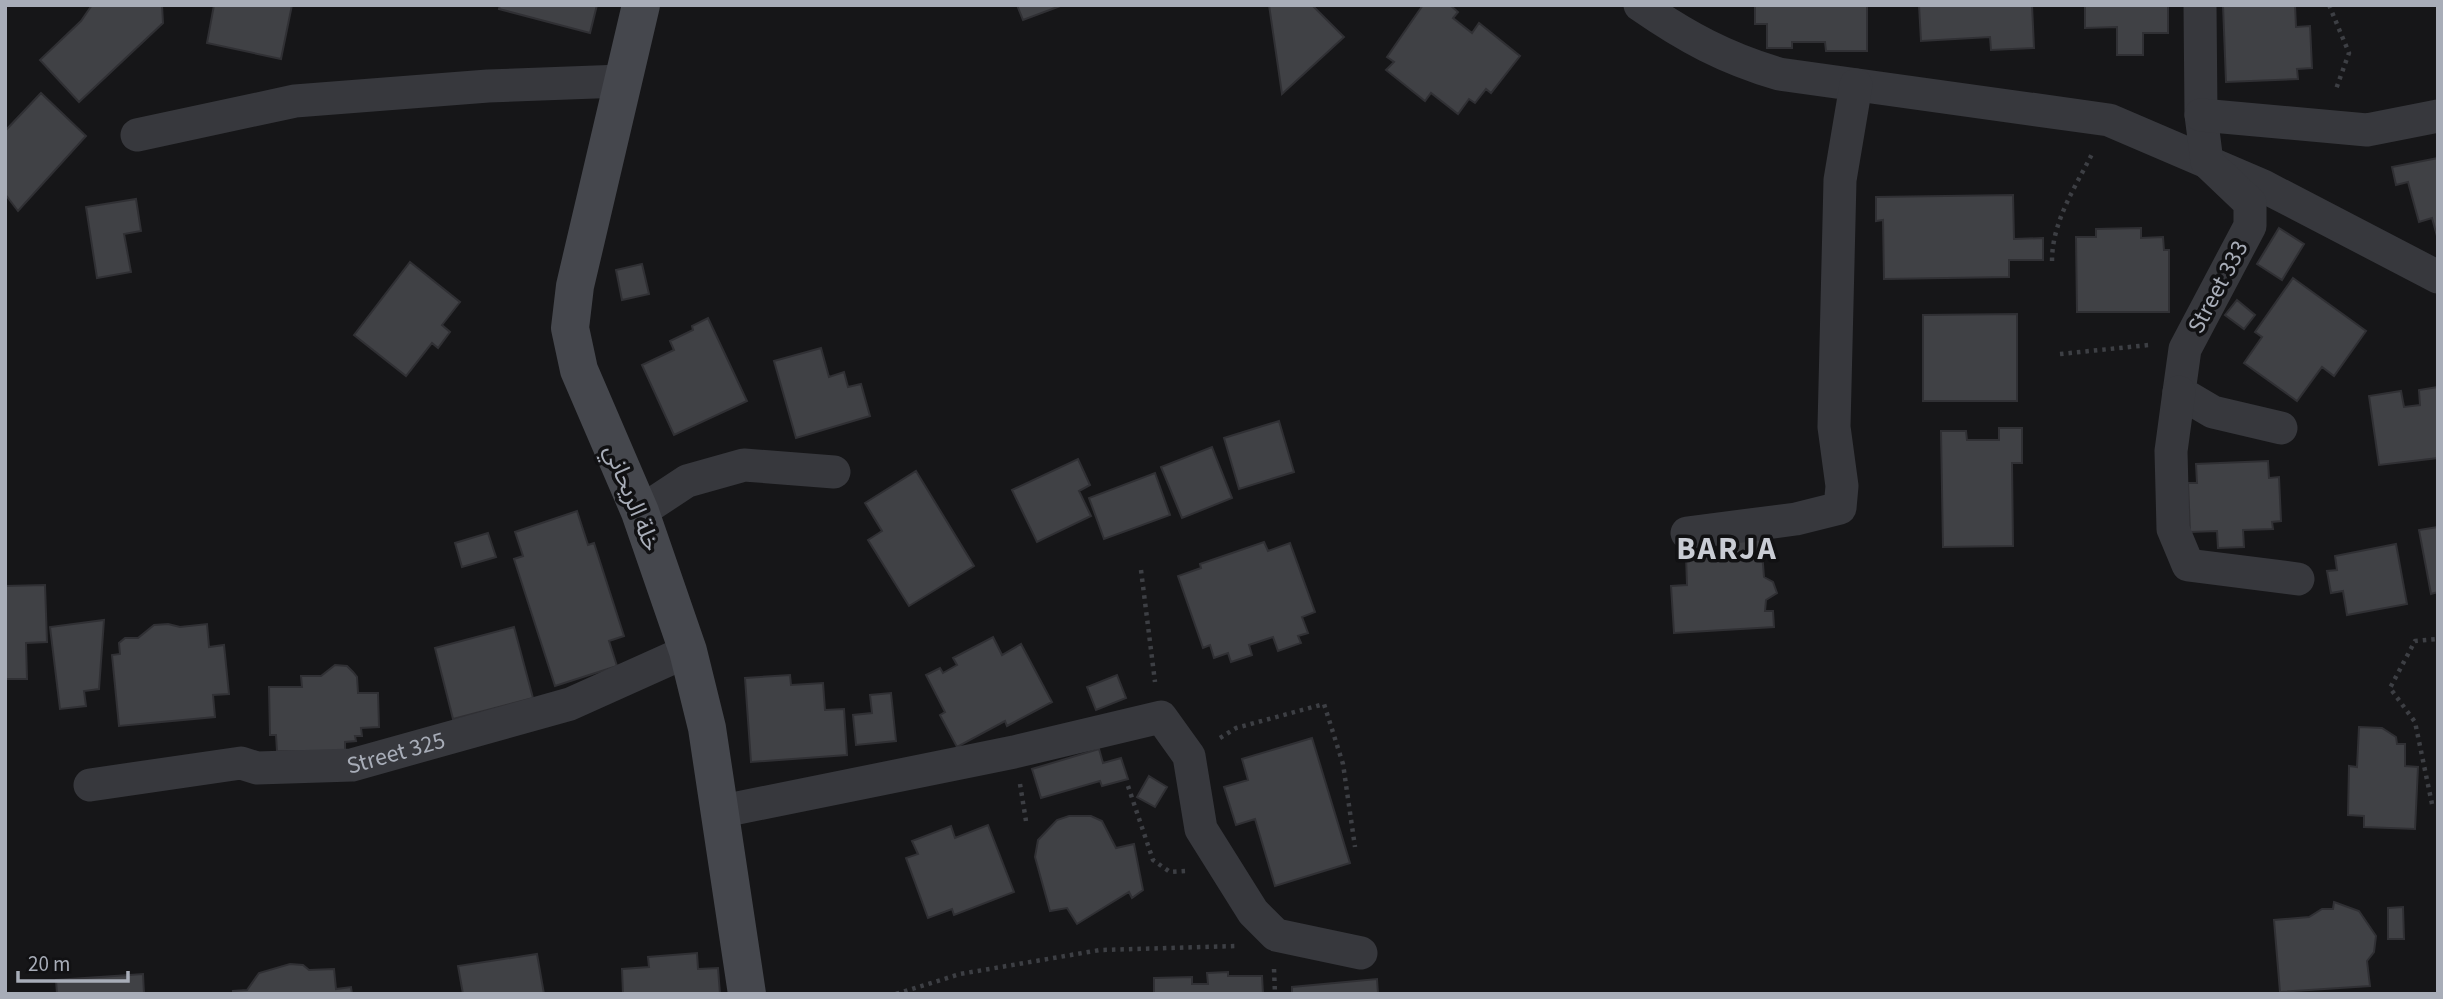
<svg xmlns="http://www.w3.org/2000/svg" width="2443" height="999" font-family="'Source Sans 3','Noto Sans Arabic',sans-serif">
	<style>
		.building { fill: #404145; stroke: #303034; stroke-width: 2 }
		.lines { fill: none; stroke-linecap: round; stroke-linejoin: round }
		.path { stroke: #3d3f44; stroke-width: 4.5; stroke-dasharray: 3.5 5; stroke-linecap: butt }
		.street { stroke: #37383d; stroke-width: 33 }
		.secondary { stroke: #45474d; stroke-width: 38 }
		.labels { text-anchor: middle; dominant-baseline: central; stroke-width: 7; stroke-linejoin: round; paint-order: stroke }
		.street-label { font-size: 24px; fill: #a8adb8; stroke: #111113 }
		.district-label { font-size: 32px; font-weight: bold; letter-spacing: 2px; fill: #c9ccd4; stroke: #111113 }
	</style>
	<rect width="100%" height="100%" fill="#161618"/>
	<path class="building" d="M92,5H162L163,23L79,102L40,60L81,21Z
		M214,5H292L281,59L207,43Z
		M500,5H597L590,33L499,9Z
		M1017,5H1063L1023,20Z
		M1269,5H1312L1344,37L1282,94Z
		M1423,5H1450L1458,12L1453,18L1472,33L1479,23L1520,56L1491,93L1486,89L1475,103L1469,99L1458,114L1431,93L1425,101L1386,70L1394,62L1387,57Z
		M1755,5H1867V51H1826L1825,42H1792V48H1767V24H1755Z
		M1919,5H2032L2034,48L1991,50L1990,37L1921,41Z
		M2085,5H2168V33H2143V55H2117V27L2085,28Z
		M2223,5H2295L2296,27L2310,26L2312,68L2297,69L2298,79L2226,82Z
		M41,93L86,136L18,211L5,194V131Z
		M2438,158V236H2437L2432,218L2419,222L2408,182L2396,185L2392,167Z
		M2013,195L2014,239L2043,238V260H2009V277L1884,279L1883,220L1876,221V197Z
		M136,199L141,231L124,234L131,272L97,278L86,207Z
		M2141,228V238L2163,237L2164,250H2169V312H2077L2076,237H2096V229Z
		M2279,228L2304,244L2282,280L2257,264Z
		M410,262L460,302L442,325L450,332L438,348L432,343L406,376L354,335Z
		M642,264L649,294L622,300L616,270Z
		M2293,278L2366,331L2334,376L2322,367L2297,401L2244,363L2262,337L2255,332Z
		M2237,300L2255,315L2244,329L2225,315Z
		M2017,314V401H1923V315Z
		M708,318L747,401L674,435L642,365L674,350L670,341L693,330L692,326Z
		M821,348L829,377L844,372L848,387L861,384L870,416L796,438L774,361Z
		M2438,387V458L2379,465L2369,396L2401,391L2404,407L2420,405L2419,390Z
		M1279,421L1294,472L1239,489L1224,438Z
		M1999,428H2022V463H2012L2013,546L1943,547L1941,431H1966L1967,440H1999Z
		M1212,447L1232,498L1182,518L1161,467Z
		M1078,459L1090,485L1079,491L1091,516L1037,542L1012,490Z
		M2268,461L2269,478L2279,477L2281,521L2272,522L2273,529L2243,530L2244,547L2218,548L2217,531L2190,532L2188,483H2197L2196,464Z
		M916,471L974,566L909,606L868,540L882,531L865,503Z
		M1155,473L1170,515L1104,539L1089,498Z
		M577,511L588,545L594,543L624,636L609,641L617,666L555,686L514,559L523,556L515,532Z
		M2438,527V592L2431,594L2419,530Z
		M488,533L496,557L462,567L455,543Z
		M1761,539L1764,577L1773,582L1777,593L1766,600L1765,611H1773L1774,627L1674,633L1671,586L1687,585L1686,555L1719,554V541Z
		M1264,542L1268,551L1290,543L1315,612L1302,617L1308,633L1298,636L1301,643L1278,651L1273,637L1249,645L1252,655L1231,662L1228,653L1214,658L1210,645L1203,648L1178,576L1201,568L1200,564Z
		M2396,544L2407,604L2347,615L2343,591L2331,593L2327,571L2337,570L2335,556Z
		M45,585L47,642L26,643L27,679H5V586Z
		M104,620L99,689L84,691L86,706L60,709L50,627Z
		M168,624L180,627L207,624L209,647L224,645L229,694L213,695L215,717L119,726L112,655L120,654L119,643L125,638H138L154,625Z
		M514,627L533,698L453,719L435,648Z
		M993,637L1002,655L1021,644L1052,702L1007,726L1005,721L957,747L940,715L945,712L926,675L940,668L943,673L957,665L953,658Z
		M335,665L347,666L353,672L357,677L358,693H378L379,727L361,728L362,736H355L356,741L345,742V753L277,751L276,735H270L269,687H302L301,676H321Z
		M790,675L791,685L823,683L825,710L844,709L847,755L751,762L745,678Z
		M1117,675L1126,698L1096,710L1087,687Z
		M891,693L896,741L856,745L853,715L872,713L870,695Z
		M2359,727L2382,728L2396,737L2397,744H2405V766L2418,767L2415,829L2364,827V816L2348,815L2349,766L2357,767Z
		M1312,738L1350,863L1275,886L1255,819L1236,825L1224,787L1248,780L1242,759Z
		M1099,749L1103,763L1121,758L1128,779L1102,786L1100,781L1041,798L1032,769Z
		M1149,776L1167,787L1155,807L1137,797Z
		M1069,816H1091L1102,821L1116,848L1134,844L1143,890L1132,898L1129,892L1077,924L1067,908L1050,911L1035,857L1038,840L1057,820Z
		M988,825L1014,892L954,915L952,909L928,918L906,858L918,854L912,841L951,826L955,838Z
		M2334,902L2359,911L2376,936L2374,952L2367,961L2370,986L2280,992L2274,920L2309,917L2322,909H2333Z
		M2403,907L2404,939H2388V908Z
		M697,953L698,969L718,968L720,994H623L622,969L649,967L648,957Z
		M537,954L544,994H463L458,966Z
		M290,964L303,965L309,970L334,969L336,989L351,987L352,994H233V991L247,990L259,973Z
		M1228,972V976H1262L1263,994H1154V978L1192,977V984H1208L1207,973Z
		M143,974L144,994H57L56,980Z
		M1377,979L1378,994H1292V987Z"/>
	<g class="lines">
		<path class="path" d="M2329,5L2349,53L2335,92
			M2052,261C2052,221 2076,186 2093,152
			M2060,354L2149,345
			M1141,570L1155,682
			M1220,738L1236,728L1324,704L1343,764L1355,847
			M1020,784L1026,821
			M1128,786L1153,860L1170,872L1186,871
			M2432,804L2415,722L2390,688L2415,641L2438,639
			M1274,969L1275,994
			M896,994L960,974L1100,950L1236,946"/>
		<g class="street">
			<path d="M1640,5C1686,37 1725,58 1779,74L2109,120L2263,186L2438,277"/>
			<path d="M2200,5L2201,115L2207,162L2250,203V226L2185,349L2179,392L2213,412L2281,428"/>
			<path d="M2201,115L2367,130L2438,116"/>
			<path d="M137,135L295,101L488,86L622,81"/>
			<path d="M2179,392L2171,451L2173,529L2188,565L2298,579"/>
			<path d="M640,512L687,481L744,465L834,472"/>
			<path d="M1687,533L1796,519L1840,508L1842,486L1834,427L1840,180L1856,85"/>
			<path id="s1" d="M90,785L241,763L257,768L352,765L570,704L688,651"/>
			<path d="M718,812L1014,752L1161,717L1189,756L1201,829L1253,912L1276,935L1361,953"/>
		</g>
		<path class="secondary" d="M641,5L575,286L570,328L579,370L640,512L688,651L707,728L747,994"/>
	</g>
	<g class="labels">
		<g class="street-label">
			<text transform="translate(2218 287) rotate(-62)">Street 333</text>
			<text transform="translate(632 498) rotate(68)">خلة الريحاني</text>
			<text stroke="none"><textPath href="#s1" startOffset="310">Street 325</textPath></text>
		</g>
		<g class="district-label">
			<text x="1727" y="549">BARJA</text>
		</g>
	</g>
	<rect width="2443" height="999" fill="none" stroke="#a8adb8" stroke-width="14"/>
	<path d="M18 971v10h110v-10" fill="none" stroke="#a8adb8" stroke-width="3.5"/>
	<text x="28" y="971" font-size="21" fill="#a8adb8" stroke="#111113" stroke-width="5" paint-order="stroke">20 m</text>
</svg>
